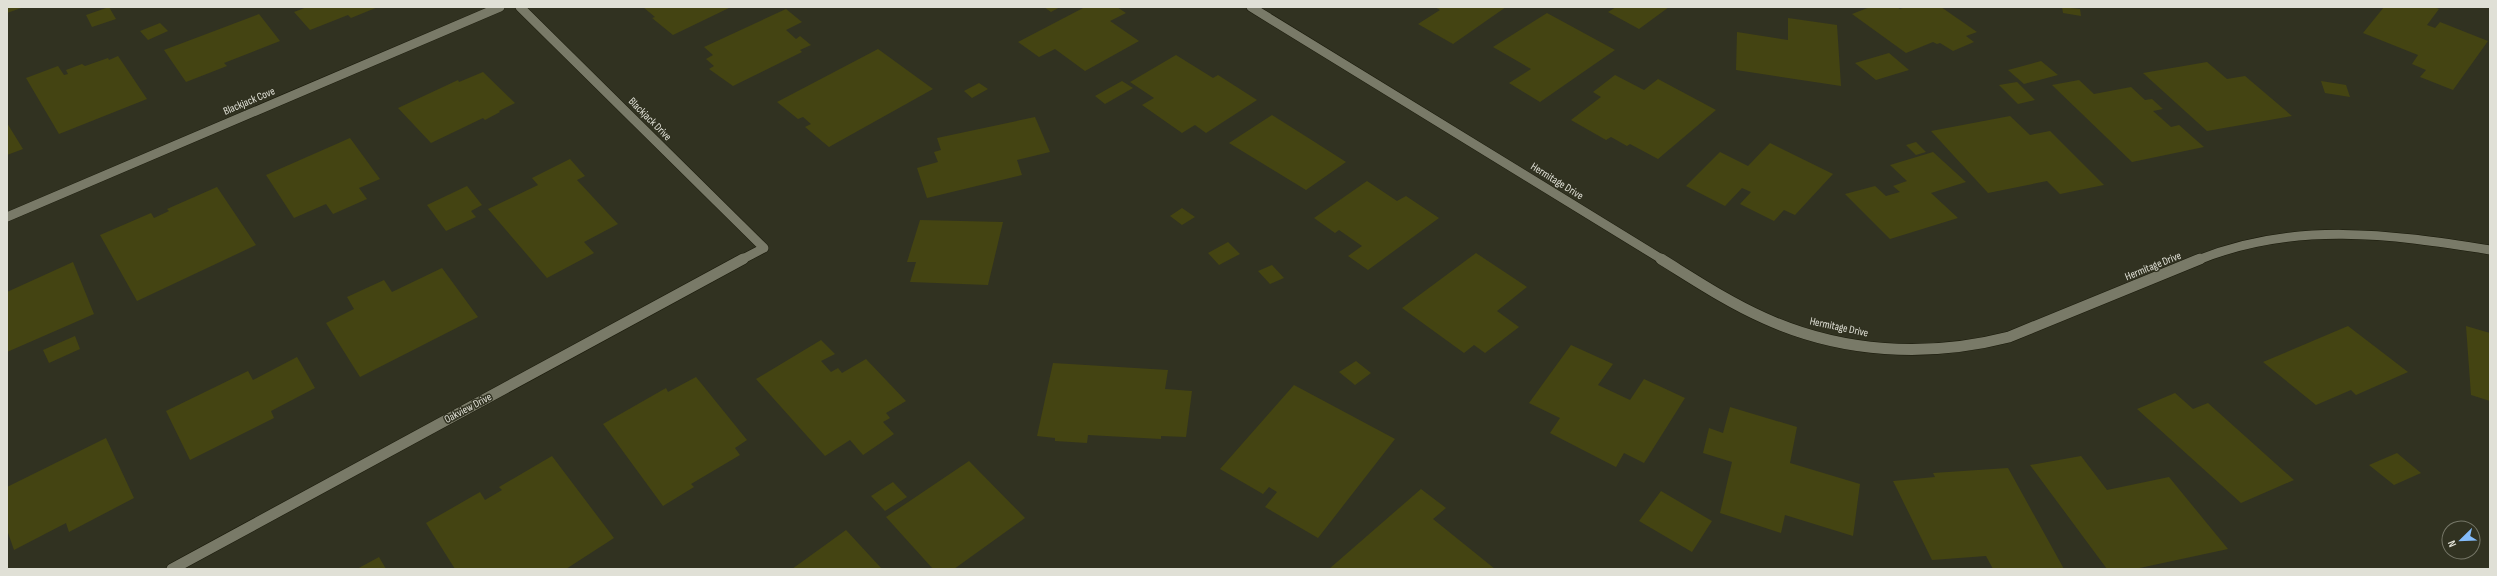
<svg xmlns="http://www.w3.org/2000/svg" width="2497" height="576" font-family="'Sofia Sans Condensed',sans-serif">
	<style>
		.building { fill: #444412 }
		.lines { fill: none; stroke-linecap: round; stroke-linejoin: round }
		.minor-far1-casing { stroke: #19190a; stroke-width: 10 }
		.minor-casing { stroke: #19190a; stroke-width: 12 }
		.minor-far1 { stroke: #797a68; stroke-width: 9 }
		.minor { stroke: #797a68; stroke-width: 11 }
		.labels { text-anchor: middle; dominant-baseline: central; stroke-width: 3; stroke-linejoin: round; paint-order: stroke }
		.street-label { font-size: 11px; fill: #e0e0d6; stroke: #313221 }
	</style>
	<rect width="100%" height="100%" fill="#313221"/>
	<path class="building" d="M7,7H24L7,13Z
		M109,7L116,19L92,27L86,15Z
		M307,7H378L351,18L348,15L310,30L294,12Z
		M643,7H731L673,35L652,18L655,17Z
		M1044,7H1060L1051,12Z
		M1085,7H1117L1126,13L1110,21L1139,41L1085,71L1055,49L1039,57L1018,42Z
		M1435,7H1506L1453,44L1418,24L1440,10Z
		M1616,7H1669L1639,29L1608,12Z
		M1870,7H1897L1900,9L1905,7H1941L1977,32L1966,36L1974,42L1953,51L1940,43L1937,44L1933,42L1906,53L1852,14Z
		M2062,7L2080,9L2081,16L2063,13Z
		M2384,7H2434L2439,9L2427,25L2435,28L2440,22L2488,41L2453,90L2420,77L2426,70L2412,64L2418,55L2363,33Z
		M786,9L802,22L786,30L796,39L800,36L811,45L800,50L802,52L733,86L709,69L714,66L706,59L713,55L704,47Z
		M1547,13L1615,50L1540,102L1509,83L1531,69L1493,47Z
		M259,14L280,41L224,63L227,66L186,82L164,50Z
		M1788,18L1837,25L1841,86L1736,70L1737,32L1788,40Z
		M160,23L168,31L148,40L140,31Z
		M878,49L933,89L829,147L805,127L811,124L803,117L798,119L777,102Z
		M1889,53L1909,70L1876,80L1855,63Z
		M1176,55L1213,78L1218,75L1257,100L1206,133L1195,125L1182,133L1142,105L1154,98L1130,82Z
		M118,56L147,99L59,134L26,78L58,66L64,75L68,74L66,70L82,64L85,66L108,58L109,60Z
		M2041,61L2058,75L2024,84L2008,70Z
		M2207,62L2227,79L2245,76L2292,116L2207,131L2143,73Z
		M483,72L515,103L499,111L500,112L485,120L483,118L431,143L398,108L458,80L459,82Z
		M1615,75L1644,90L1658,79L1716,110L1658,159L1630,144L1627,146L1611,137L1606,140L1571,120L1601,97L1593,92Z
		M2079,80L2094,94L2131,87L2145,100L2152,99L2163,109L2153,111L2171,127L2179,125L2204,147L2132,162L2052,85Z
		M1122,81L1133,88L1105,104L1095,96Z
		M2321,81L2346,85L2350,97L2325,93Z
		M2017,82L2035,100L2018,104L1999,85Z
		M979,83L988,89L972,98L964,91Z
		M1272,115L1310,139L1346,162L1306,190L1229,143Z
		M2010,116L2030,135L2050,131L2104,185L2060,194L2047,181L1988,193L1931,131Z
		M1035,117L1050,152L1017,160L1022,175L927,198L917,168L938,162L934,152L941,150L937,138Z
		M7,123L23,149L7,155Z
		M350,138L380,179L359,188L367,199L333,214L326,204L294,218L266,175Z
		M1916,142L1926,152L1916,155L1906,145Z
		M1770,143L1833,174L1795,215L1784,210L1774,221L1740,204L1751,192L1742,188L1725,206L1686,186L1720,152L1748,166Z
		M1933,152L1966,182L1931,193L1958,218L1890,239L1845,194L1875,186L1886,196L1900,192L1893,186L1907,181L1890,165Z
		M570,159L585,176L577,180L618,224L584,242L594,253L547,278L488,209L538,185L532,178Z
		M1367,181L1397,201L1406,196L1439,218L1368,270L1348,256L1362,246L1339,230L1335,233L1314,218Z
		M467,186L482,205L471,211L476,217L446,231L427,205Z
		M217,187L256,245L137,301L100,235L151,213L154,218L169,211L167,209Z
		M1182,208L1195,217L1182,225L1170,216Z
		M920,220L1003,222L988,285L910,282L916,262H907Z
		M1228,242L1240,254L1219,265L1208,253Z
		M1476,253L1527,287L1497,311L1519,327L1485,353L1474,345L1464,353L1402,308Z
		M73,262L94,314L7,352V292Z
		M1272,265L1284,278L1270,284L1258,271Z
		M442,268L478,317L360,377L326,323L354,309L347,297L384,280L392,292Z
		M2348,326L2408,372L2356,395L2351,390L2316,405L2263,362Z
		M2466,326L2490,333V401L2471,395Z
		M75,336L80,349L49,363L43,350Z
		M821,340L835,354L821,361L831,372L838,368L842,373L866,359L906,401L886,413L890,418L883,422L894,434L863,455L850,440L825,456L756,379Z
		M1571,345L1613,364L1598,385L1630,400L1644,379L1685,398L1644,463L1624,453L1616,467L1550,433L1560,418L1529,403Z
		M297,357L315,388L271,411L274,418L190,460L166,411L248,371L253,380Z
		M1356,361L1371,373L1355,385L1339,372Z
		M1053,363L1168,370L1165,389L1192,391L1186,437L1161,436V439L1088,435L1087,443L1055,441V438L1037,436Z
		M696,377L747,440L735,448L740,455L691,484L694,487L663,506L603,424L666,388L668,392Z
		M1294,385L1395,439L1318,538L1265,507L1277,492L1269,487L1263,494L1220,469Z
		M2175,393L2193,409L2208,403L2294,480L2241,503L2137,409Z
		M1730,407L1797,427L1790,463L1860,484L1853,536L1785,515L1781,533L1720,513L1732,462L1703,453L1709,428L1723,433Z
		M106,438L134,498L69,532L66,523L14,550L7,530V487Z
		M2397,453L2421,473L2394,485L2369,465Z
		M552,456L614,538L566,569H455L426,523L480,492L485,500L502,490L499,487Z
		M2081,456L2107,490L2169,477L2228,549L2135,569H2107L2030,465Z
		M969,461L1025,518L954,569H933L886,517Z
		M2008,468L2064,569H1993L1986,556L1932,560L1893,481L1935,477L1933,473Z
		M893,482L907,497L885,511L871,496Z
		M1421,489L1446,508L1433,519L1495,569H1329Z
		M1661,491L1712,521L1692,552L1639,521Z
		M846,530L882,569H792Z
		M379,557L386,569H357Z"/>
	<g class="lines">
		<g class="minor-far1-casing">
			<path id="minor-far1" d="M520,7L764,248L741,260
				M1251,7L1663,260
				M7,217L500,7
				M2198,260C2294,221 2390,234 2490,250"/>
		</g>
		<g class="minor-casing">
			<path id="minor" d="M1661,259C1695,280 1728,302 1764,318C1841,353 1927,358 2009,337L2200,259
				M172,569L743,259"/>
		</g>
		<use href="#minor-far1" class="minor-far1"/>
		<use href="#minor" class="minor"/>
	</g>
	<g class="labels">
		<g class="street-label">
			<text transform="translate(249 101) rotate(-23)">Blackjack Cove</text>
			<text transform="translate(650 119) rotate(45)">Blackjack Drive</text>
			<text transform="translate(1557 181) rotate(32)">Hermitage Drive</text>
			<text transform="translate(2153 266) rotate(-22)">Hermitage Drive</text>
			<text transform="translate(1839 327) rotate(12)">Hermitage Drive</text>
			<text transform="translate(468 408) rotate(-28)">Oakview Drive</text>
		</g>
	</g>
	<rect width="2497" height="576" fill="none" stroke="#e0e0d6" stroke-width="16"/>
	<g transform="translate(2461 540) rotate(247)"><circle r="19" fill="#313221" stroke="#777869"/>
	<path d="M0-3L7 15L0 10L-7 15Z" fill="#84bcfb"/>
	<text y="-6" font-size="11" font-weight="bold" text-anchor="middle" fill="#e0e0d6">N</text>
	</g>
</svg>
